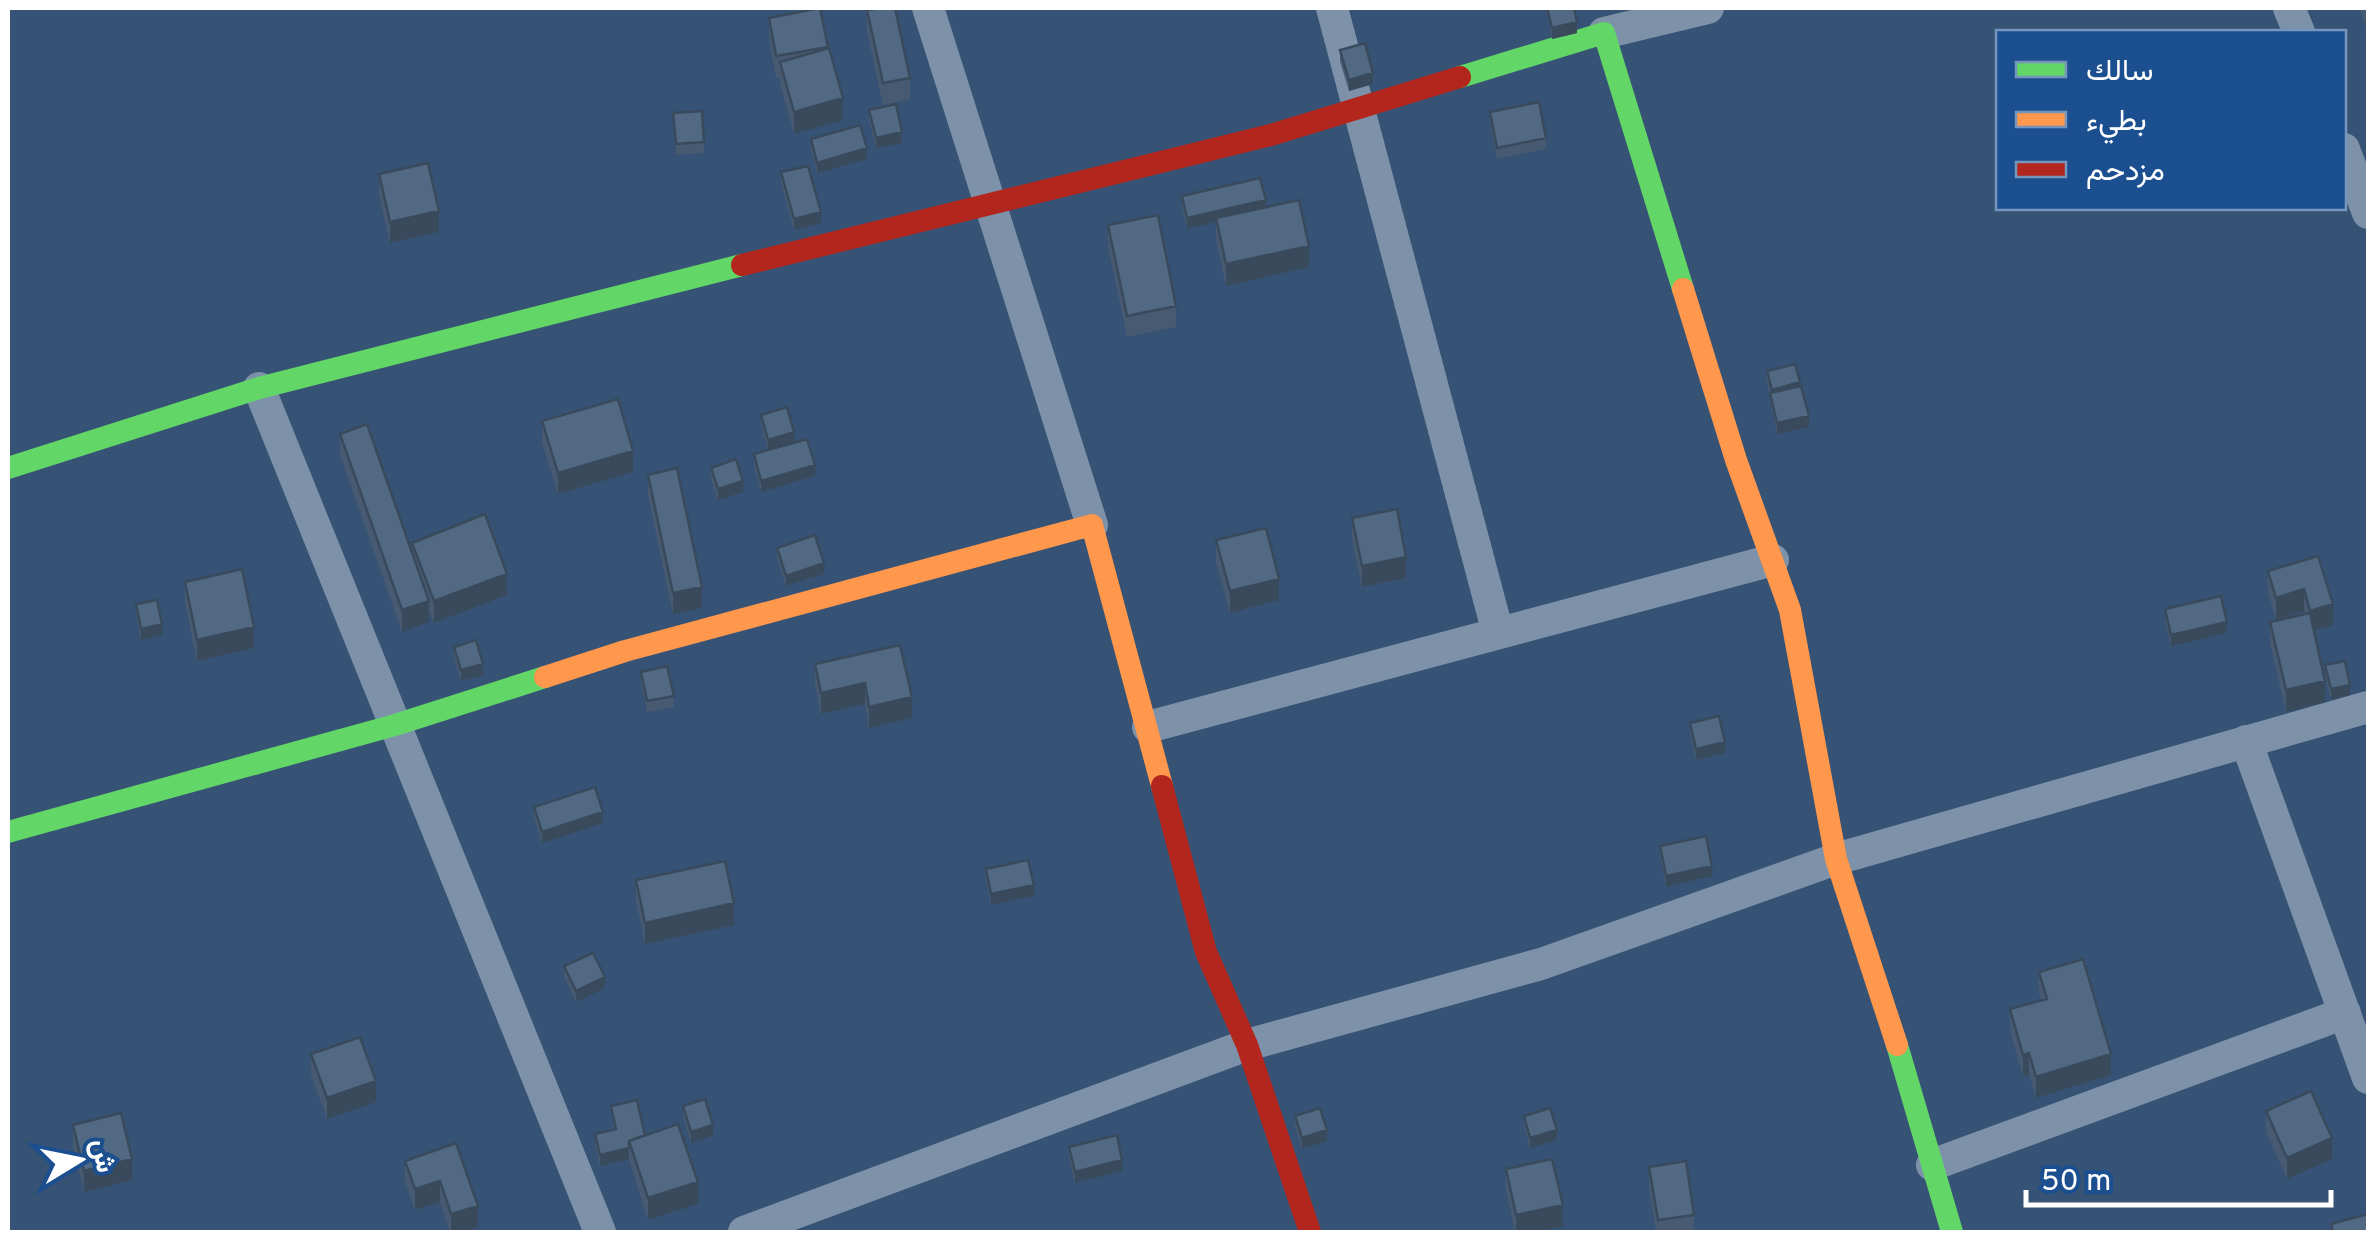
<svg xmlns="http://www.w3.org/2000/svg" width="2376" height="1240" font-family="Overpass,Vazirmatn,sans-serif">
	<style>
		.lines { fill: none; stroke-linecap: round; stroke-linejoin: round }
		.street { stroke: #7d92a8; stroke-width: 32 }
		.fast { stroke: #63d668; stroke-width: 22 }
		.slow { stroke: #ff974d; stroke-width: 22 }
		.jam { stroke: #b3261e; stroke-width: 22 }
		.wall { fill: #475a72 }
		.shaded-wall { fill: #394a5c }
		.building { fill: #526984; stroke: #394a5c; stroke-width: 2.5 }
	</style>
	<rect width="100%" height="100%" fill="#365274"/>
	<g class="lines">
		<path class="street" d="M928,8L1092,525
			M1332,8L1498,633
			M2289,8L2299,32
			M1604,33L1708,8
			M2344,149L2368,213
			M259,388L600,1232
			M1148,727L1773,560
			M2246,741L2368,1078
			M1932,1165L2345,1013
			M744,1232L1247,1045L1541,964L1836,859L2368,707"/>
		<path class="fast" d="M1460,77L1604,33L1683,289
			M8,468L259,388L742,265
			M8,832L395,725L545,677
			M1897,1045L1952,1232"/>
		<path class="slow" d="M1683,289L1736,460L1790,610L1836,859L1897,1045
			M545,677L625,651L1092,525L1162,786"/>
		<path class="jam" d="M742,265L1271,135L1460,77
			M1162,786L1206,952L1247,1045L1310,1232"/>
	</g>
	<path class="wall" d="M820,8L843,120L794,134L780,83V77L776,78L769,39V18Z
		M1546,8H1574L1577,33L1552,39Z
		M2360,8H2368V34L2360,11Z
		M867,10L910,78V99L883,105L867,32Z
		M1340,50L1373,84L1349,91L1340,61Z
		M869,110L902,143L876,148L869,121Z
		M1490,112L1546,138V149L1497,159L1490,123Z
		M673,113L704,142V153L676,155Z
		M811,139L867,159L817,173L811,150Z
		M781,172L821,223L794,230L781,183Z
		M379,174L439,232L390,243L379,196Z
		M1182,196L1266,207L1309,267L1226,286L1216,239V222L1187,229L1182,207Z
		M1108,225L1176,306V327L1127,337L1108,246Z
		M1767,371L1800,386L1809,427L1777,434L1767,382Z
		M761,415L794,443L815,476L761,492L754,465V454L768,450L761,426Z
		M542,421L633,472L558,494L542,443Z
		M340,434L412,550V543L507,595L434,623L429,611V622L402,632L340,455Z
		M711,468L743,492L718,500L711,479Z
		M648,475L702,608L673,614L648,496Z
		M1352,518L1406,578L1362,587L1352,539Z
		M1216,540L1279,600L1230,613L1216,562Z
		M777,548L824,574L786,586L777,559Z
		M2318,556L2333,625L2314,631L2325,702L2286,712L2270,643V622L2305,614L2304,611L2276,620L2268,592V571Z
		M185,582L254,648L197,661L185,603Z
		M136,604L162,635L141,640L136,615Z
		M2165,609L2227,633L2171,646L2165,620Z
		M900,645L912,718L869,728L865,704L821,714L815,685V664Z
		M454,647L483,675L461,681L454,658Z
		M2325,665L2350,695L2331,700L2325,676Z
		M641,672L674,696V707L647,712L641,683Z
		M1690,723L1725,753L1696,760L1690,733Z
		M534,807L603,823L542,843L534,818Z
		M1660,846L1712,876L1666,887L1660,857Z
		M986,869L1034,896L991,905L986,880Z
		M636,880L734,925L645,944L636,901Z
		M564,966L605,988L576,1002L564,977Z
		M2039,972L2111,1075L2036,1098L2029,1074L2023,1076L2010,1031V1009L2041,1001L2039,993Z
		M311,1054L376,1102L327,1119L311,1075Z
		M611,1106L645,1135L698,1204L648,1220L629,1159L600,1166L595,1145V1134L614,1130Z
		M683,1106L713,1136L691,1143L683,1116Z
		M2266,1111L2332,1159L2287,1179L2266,1132Z
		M1295,1116L1327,1141L1302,1149L1295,1127Z
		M1524,1116L1557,1140L1530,1148L1524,1126Z
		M73,1125L132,1180L84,1192L73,1146Z
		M1069,1147L1122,1171L1075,1183L1069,1158Z
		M405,1161L478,1206V1227L461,1232H450L440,1202L415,1210L405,1182Z
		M1649,1167L1694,1215V1232H1656L1649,1188Z
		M1506,1169L1563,1226L1534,1232H1515L1506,1190Z"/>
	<path class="shaded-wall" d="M1577,22V33L1552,39V28Z
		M1373,73V84L1349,91V80Z
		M843,98V120L794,134V112Z
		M902,132V143L876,148V138Z
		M867,148V159L817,173V163Z
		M1266,200V211L1216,218V222L1187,229V218Z
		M439,211V232L390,243V222Z
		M821,212V223L794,230V219Z
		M1309,246V267L1226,286V264Z
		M1800,382V393L1772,401V390Z
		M1809,416V427L1777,434V423Z
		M794,432V443L768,451V440Z
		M633,451V472L558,494V473Z
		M815,465V476L761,492V481Z
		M743,481V492L718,500V489Z
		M1406,557V578L1362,587V566Z
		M824,563V574L786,586V576Z
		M507,574V595L434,623V601Z
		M1279,579V600L1230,613V591Z
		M702,587V608L673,614V593Z
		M2304,589V611L2276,620V598Z
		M429,601V622L402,632V610Z
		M2333,604V625L2310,632V611Z
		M2227,622V633L2171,646V635Z
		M162,624V635L141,640V629Z
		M254,627V648L197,661V640Z
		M483,664V675L461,681V670Z
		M2325,681V702L2286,712V690Z
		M865,683V704L821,714V693Z
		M2350,685V695L2331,700V689Z
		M912,697V718L869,728V707Z
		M1725,742V753L1696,760V749Z
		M603,812V823L542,843V832Z
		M1712,866V876L1666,887V876Z
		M1034,885V896L991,905V894Z
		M734,903V925L645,944V923Z
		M605,977V988L576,1002V991Z
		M2029,1053V1074L2023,1076V1055Z
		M2111,1054V1075L2036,1098V1077Z
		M376,1081V1102L327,1119V1098Z
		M713,1125V1136L691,1143V1132Z
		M1327,1130V1141L1302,1149V1138Z
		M1557,1130V1140L1530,1148V1138Z
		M2332,1138V1159L2287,1179V1158Z
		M629,1148V1159L600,1166V1155Z
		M132,1159V1180L84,1192V1171Z
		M1122,1160V1171L1075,1183V1172Z
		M440,1181V1202L415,1210V1189Z
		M698,1182V1204L648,1220V1198Z
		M1563,1205V1226L1534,1232H1516V1215Z
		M478,1206V1227L461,1232H451V1214Z"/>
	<path class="building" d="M820,8L828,47L776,56L769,18Z
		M882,8H895L910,78L883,83L867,10Z
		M1547,8H1574L1577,22L1552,28Z
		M1365,43L1373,73L1349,80L1340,50Z
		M829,48L843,98L794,112L780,62Z
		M1539,102L1546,138L1497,148L1490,112Z
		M896,104L902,132L876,138L869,110Z
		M702,111L704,142L676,144L673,113Z
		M860,125L867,148L817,163L811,139Z
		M428,163L439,211L390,222L379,174Z
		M808,166L821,212L794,219L781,172Z
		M1260,178L1266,200L1187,218L1182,196Z
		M1299,200L1309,246L1226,264L1216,218Z
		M1158,215L1176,306L1127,316L1108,225Z
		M1795,364L1800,382L1772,390L1767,371Z
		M1801,386L1809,416L1777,423L1770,393Z
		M618,399L633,451L558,473L542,421Z
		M787,407L794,432L768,440L761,415Z
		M367,424L429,601L402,610L340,434Z
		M807,439L815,465L761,481L754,454Z
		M736,459L743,481L718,489L711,468Z
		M677,468L702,587L673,593L648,475Z
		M1397,509L1406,557L1362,566L1352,518Z
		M485,514L507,574L434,601L412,543Z
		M1266,528L1279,579L1230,591L1216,540Z
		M815,535L824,563L786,576L777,548Z
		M2318,556L2333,604L2310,611L2304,589L2276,598L2268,571Z
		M242,569L254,627L197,640L185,582Z
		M2221,596L2227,622L2171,635L2165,609Z
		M157,600L162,624L141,629L136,604Z
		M2310,613L2325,681L2286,690L2270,622Z
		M476,640L483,664L461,670L454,647Z
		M900,645L912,697L869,707L865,683L821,693L815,664Z
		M2345,661L2350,685L2331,689L2325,665Z
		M667,666L674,696L647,701L641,672Z
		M1719,716L1725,742L1696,749L1690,723Z
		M595,787L603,812L542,832L534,807Z
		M1706,836L1712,866L1666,876L1660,846Z
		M1028,860L1034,885L991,894L986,869Z
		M725,861L734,903L645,923L636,880Z
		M593,953L605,977L576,991L564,966Z
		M2083,959L2111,1054L2036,1077L2029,1053L2023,1055L2010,1009L2047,999L2039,972Z
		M360,1037L376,1081L327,1098L311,1054Z
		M2311,1091L2332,1138L2287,1158L2266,1111Z
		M705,1099L713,1125L691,1132L683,1106Z
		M637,1100L645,1135L629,1141V1148L600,1155L595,1134L616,1129L611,1106Z
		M1320,1108L1327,1130L1302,1138L1295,1116Z
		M1550,1108L1557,1130L1530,1138L1524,1116Z
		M121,1113L132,1159L84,1171L73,1125Z
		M678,1124L698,1182L648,1198L629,1141Z
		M1117,1135L1122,1160L1075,1172L1069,1147Z
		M456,1143L478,1206L451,1214L440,1181L415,1189L405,1161Z
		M1552,1159L1563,1205L1516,1215L1506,1169Z
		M1686,1161L1694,1215L1658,1220L1649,1167Z
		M2368,1214V1232H2333L2331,1224Z"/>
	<rect width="2376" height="1240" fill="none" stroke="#ffffff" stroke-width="20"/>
	<rect x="1996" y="30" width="350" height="180" fill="#1b4f8f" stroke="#7695bc" stroke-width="2.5"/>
	<rect x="2016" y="62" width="50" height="15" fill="#63d668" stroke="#7695bc" stroke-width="2.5"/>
	<text x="2086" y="80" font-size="30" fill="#ffffff">سالك</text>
	<rect x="2016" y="112" width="50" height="15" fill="#ff974d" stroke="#7695bc" stroke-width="2.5"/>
	<text x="2086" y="130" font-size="30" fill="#ffffff">بطيء</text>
	<rect x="2016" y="162" width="50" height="15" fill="#b3261e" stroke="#7695bc" stroke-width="2.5"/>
	<text x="2086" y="180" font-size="30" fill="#ffffff">مزدحم</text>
	<g transform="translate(80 1160) rotate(80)" stroke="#1b4f8f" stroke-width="8" paint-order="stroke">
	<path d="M0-8L18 38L0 25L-18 38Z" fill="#ffffff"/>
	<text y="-15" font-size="28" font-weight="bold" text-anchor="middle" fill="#ffffff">ش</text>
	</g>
	<path d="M2026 1190v15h305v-15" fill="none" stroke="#ffffff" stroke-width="5"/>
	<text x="2041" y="1190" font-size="30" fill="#ffffff" stroke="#1b4f8f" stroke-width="8" paint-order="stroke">50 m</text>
</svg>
